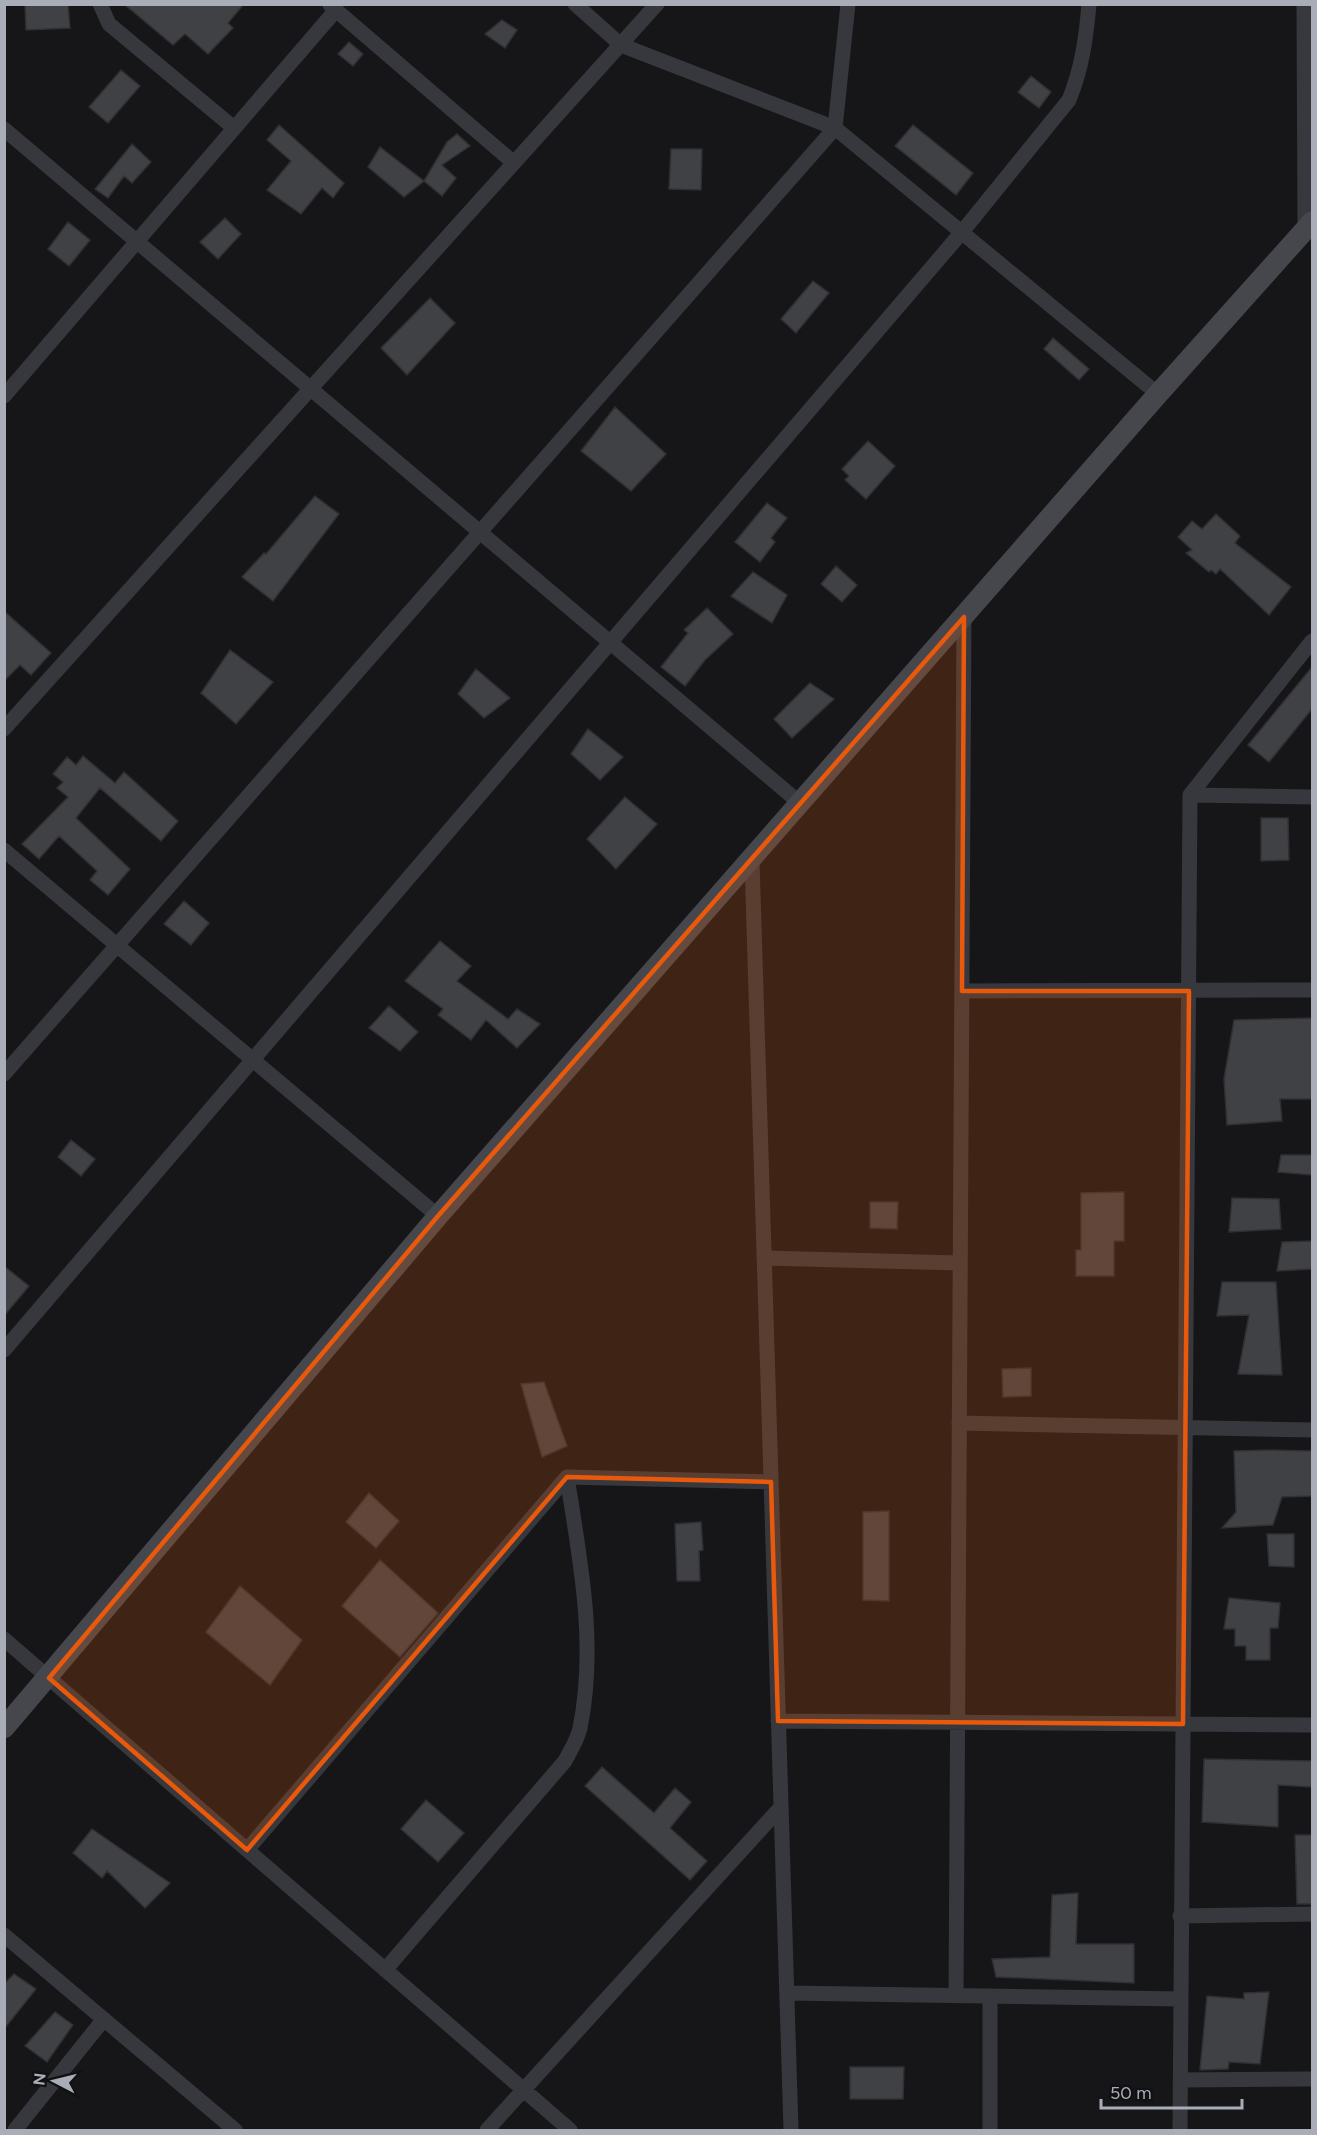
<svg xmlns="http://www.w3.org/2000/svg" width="1317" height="2135" font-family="Figtree,sans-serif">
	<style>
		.building { fill: #404145; stroke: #303034; stroke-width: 1.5 }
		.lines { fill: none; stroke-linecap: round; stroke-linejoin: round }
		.minor { stroke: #37383d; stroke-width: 15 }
		.secondary { stroke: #45474d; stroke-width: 21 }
		.marked { fill: #e8590c; fill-opacity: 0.2; stroke: #e8590c; stroke-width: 4.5; stroke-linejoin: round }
	</style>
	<rect width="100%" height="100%" fill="#161618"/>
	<path class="building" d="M25,4H68L70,28L26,30Z
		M124,4H244L228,23L233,28L208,54L185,34L173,45Z
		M502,20L517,30L505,48L485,34Z
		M349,42L363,54L353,66L338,54Z
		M121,70L140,86L108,123L89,107Z
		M1031,76L1051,92L1039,108L1018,92Z
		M279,125L344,183L333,198L322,188L301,214L267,190L291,161L267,140Z
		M913,125L973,173L956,195L895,146Z
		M457,134L470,146L442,165L456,178L442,196L424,181L447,142Z
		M132,144L151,162L132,183L124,176L108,198L95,189Z
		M380,147L424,181L404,197L368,167Z
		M671,149H702L701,190L669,189Z
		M225,218L241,234L218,259L200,242Z
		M68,222L90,240L69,266L48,249Z
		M813,281L829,293L796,333L781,319Z
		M430,298L455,323L407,375L381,348Z
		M1053,338L1089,369L1079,380L1044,349Z
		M615,407L666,454L631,491L581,451Z
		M868,441L895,466L866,499L845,480L849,476L842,469Z
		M315,496L339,514L273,601L242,577L264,553L266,554Z
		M767,503L787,518L771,538L775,542L760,562L735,542Z
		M1216,514L1240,536L1235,543L1291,587L1269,615L1220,569L1216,574L1211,570L1209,572L1186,553L1192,550L1178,537L1192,521L1202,529Z
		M836,566L857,585L842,602L821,584Z
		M753,572L787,595L772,623L731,596Z
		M707,608L733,634L705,660L685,686L661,667L688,633L684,630Z
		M4,611L51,653L31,675L20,665L4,681Z
		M230,650L273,682L236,724L201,693Z
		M1312,667V709L1269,762L1248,745Z
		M476,669L510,698L484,718L458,694Z
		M810,683L834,699L792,738L774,719Z
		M588,729L623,757L600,780L571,754Z
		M83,756L115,783L124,772L178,821L161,841L100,788L76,818L130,869L108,895L90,880L97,871L59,836L39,859L22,844L68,797L57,788L63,782L53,774L67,757L76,765Z
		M625,797L657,824L616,869L587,839Z
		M1261,818H1288L1289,860L1261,861Z
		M184,901L209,923L191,945L164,924Z
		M440,941L471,966L457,981L508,1019L517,1009L540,1024L517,1048L486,1020L471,1040L438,1015L443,1009L405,981Z
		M389,1006L418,1032L400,1051L369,1028Z
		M1312,1018V1099H1280L1282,1121L1227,1125L1224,1079L1234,1020Z
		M71,1140L95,1159L81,1176L58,1157Z
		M1281,1155H1312V1175L1278,1172Z
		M1124,1192V1241H1114V1276H1076V1250H1081V1193Z
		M1232,1198L1279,1199L1281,1229L1229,1232Z
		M870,1202H898L897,1229L870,1228Z
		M1312,1241V1269L1277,1271L1282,1242Z
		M4,1266L29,1286L4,1316Z
		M1222,1282H1276L1282,1375L1238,1374L1249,1315L1217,1316Z
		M1031,1368V1396L1003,1397L1002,1369Z
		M544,1382L567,1446L542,1457L521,1384Z
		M1271,1450L1312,1451V1496L1282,1497L1273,1525L1222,1528L1236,1512L1234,1451Z
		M369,1493L399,1521L376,1548L346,1522Z
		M889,1511V1601L863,1600V1512Z
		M701,1522L703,1550L699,1551L700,1581H677L675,1524Z
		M1267,1534H1294V1567L1269,1566Z
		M380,1560L438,1613L400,1657L342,1606Z
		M240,1586L302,1640L270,1685L206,1632Z
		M1229,1598L1280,1603L1278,1628H1270V1660H1246V1646H1235V1629H1224Z
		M1204,1759L1312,1761V1787L1278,1785V1827L1202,1822Z
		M602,1767L654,1813L675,1788L691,1802L670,1828L707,1861L690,1880L585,1786Z
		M426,1800L464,1833L438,1862L401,1829Z
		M92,1829L170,1883L145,1908L107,1871L102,1878L73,1853Z
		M1295,1835H1312V1904H1297Z
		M1078,1893L1076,1944H1134V1983L996,1977L992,1959L1050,1957L1052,1895Z
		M14,1974L36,1989L4,2029V1984Z
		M1269,1992L1260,2064L1229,2062L1228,2069L1200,2070L1207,1996L1244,1999V1993Z
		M55,2012L73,2025L47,2062L25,2046Z
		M850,2067H904L903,2099H850Z"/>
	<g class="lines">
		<path class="minor" d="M100,4L109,24L234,128
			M575,4L621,45L835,128L1158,394
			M1304,4L1305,230
			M330,5L514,163
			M4,129L801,804
			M4,396L336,10
			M4,729L657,4
			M1190,795L1312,797
			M4,850L438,1216
			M752,861L791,2130
			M962,991L1312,990
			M4,1074L835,128L848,4
			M764,1258L960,1263
			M4,1350L962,232L1069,100C1082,68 1086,39 1089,4
			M959,1423L1312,1430
			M4,1639L570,2130
			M778,1721L1312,1725
			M247,1850L567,1477L771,1482
			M1180,1916L1312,1914
			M4,1935L235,2130
			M385,1970L565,1761C570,1751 578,1739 580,1728C597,1644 580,1560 567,1477
			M787,1993L1181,1999
			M956,1996L964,617
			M1180,2080L1312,2079
			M15,2130L104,2019
			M487,2130L781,1807
			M990,2130V1996
			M1180,2130L1190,795L1312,641"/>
		<path class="secondary" d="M4,1728L438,1216L1158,394L1312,222"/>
	</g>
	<path class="marked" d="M964,617L962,991H1189L1183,1724L778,1721L771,1482L567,1477L247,1850L49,1678L438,1216Z"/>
	<rect width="1317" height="2135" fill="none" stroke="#a8adb8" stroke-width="12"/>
	<g transform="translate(54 2081) rotate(277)" stroke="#111113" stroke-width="4.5" paint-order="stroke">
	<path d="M0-4.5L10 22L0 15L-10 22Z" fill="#a8adb8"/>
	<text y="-9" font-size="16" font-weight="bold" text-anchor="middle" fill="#a8adb8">N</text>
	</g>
	<path d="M1101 2099v9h141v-9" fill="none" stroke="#a8adb8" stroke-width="3"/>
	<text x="1110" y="2099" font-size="18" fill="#a8adb8" stroke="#111113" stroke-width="4.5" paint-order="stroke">50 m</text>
</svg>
